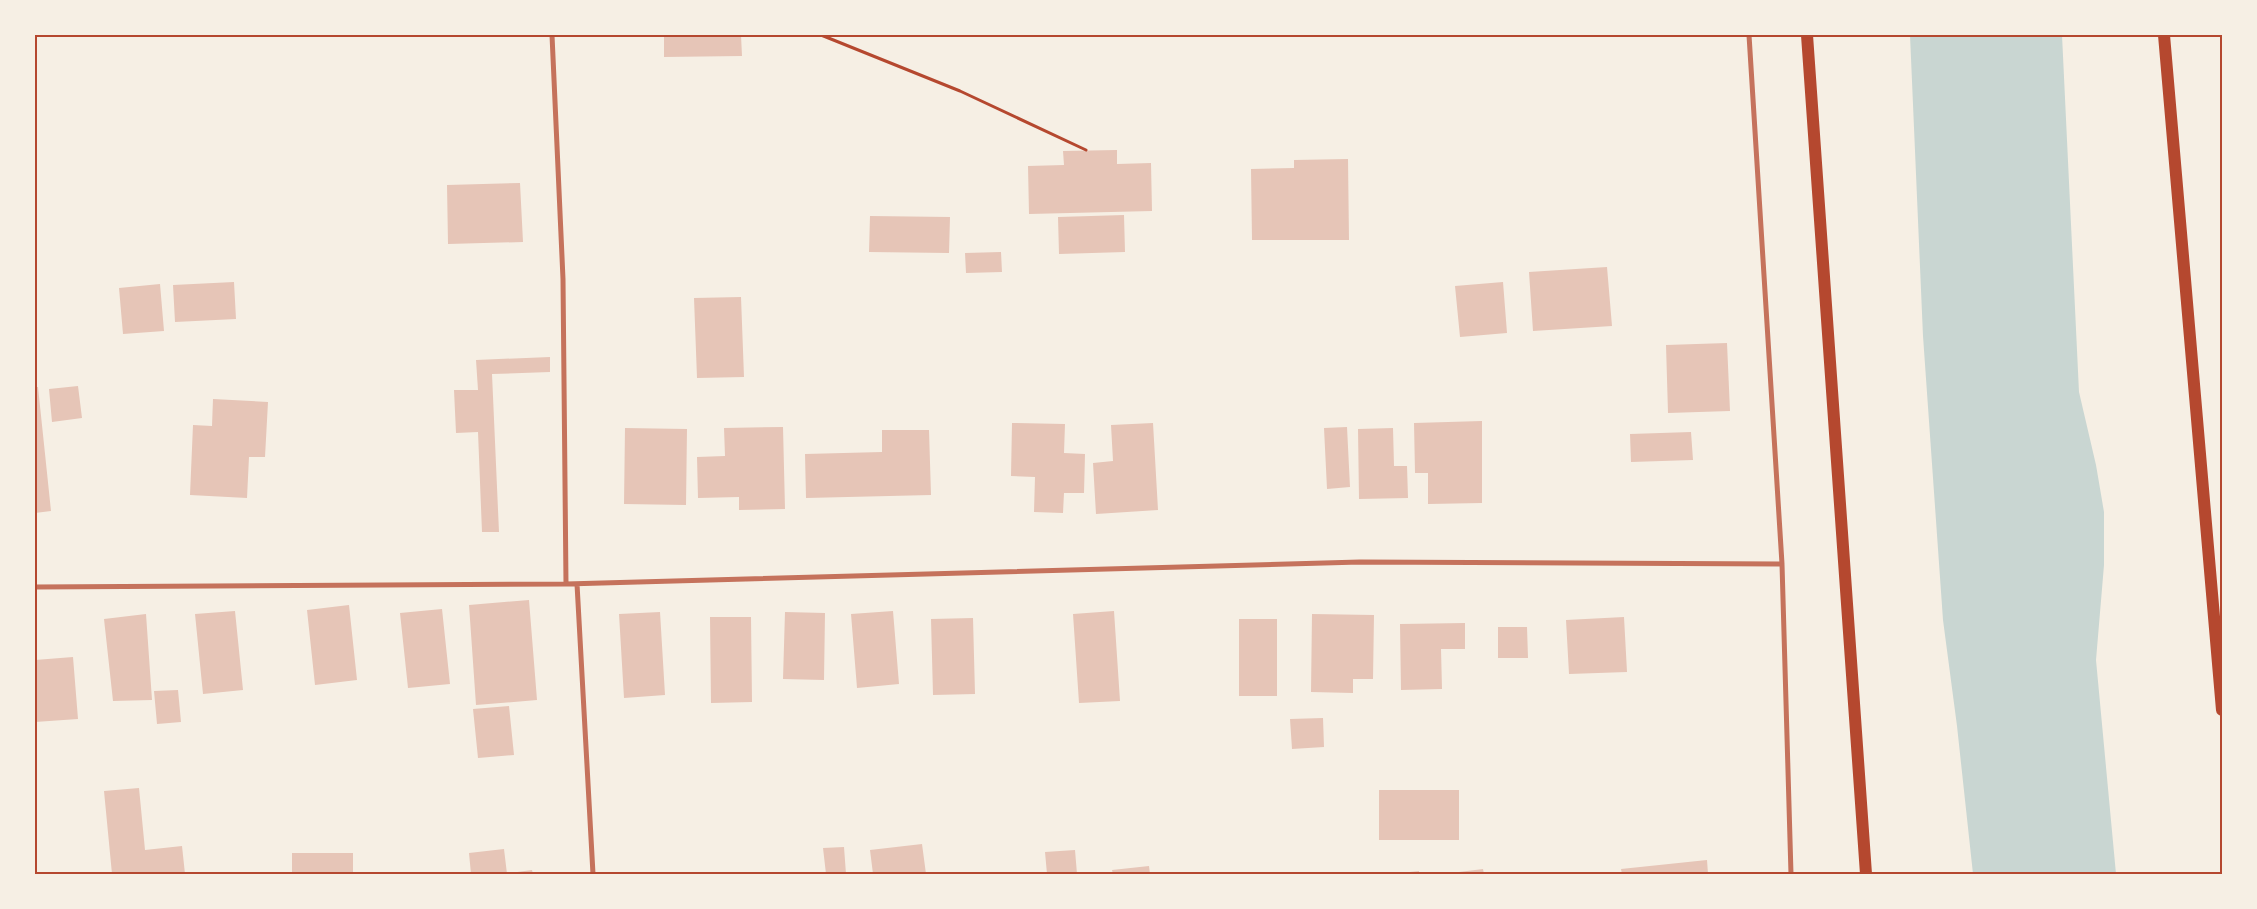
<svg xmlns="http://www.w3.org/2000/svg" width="2257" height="909" font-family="Ubuntu,sans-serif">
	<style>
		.water { fill: #c9d6d2 }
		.building { fill: #e6c5b7 }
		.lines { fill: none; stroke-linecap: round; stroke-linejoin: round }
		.path { stroke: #b5482f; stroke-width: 3 }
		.minor { stroke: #c5725c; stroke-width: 5 }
		.primary { stroke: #b5482f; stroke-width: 12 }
		.neatline { fill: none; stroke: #b5482f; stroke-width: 2 }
	</style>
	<rect width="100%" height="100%" fill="#f6efe4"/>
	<path class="water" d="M1910,35H2062L2079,392L2096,465L2104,512V565L2096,660L2116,874H1973L1957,726L1943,620L1923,336Z"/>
	<path class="building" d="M664,35H741L742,56L664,57Z
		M1117,150V164L1151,163L1152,211L1029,214L1028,166L1064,165L1063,151Z
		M1348,159L1349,240H1252L1251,169L1294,168V160Z
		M520,183L523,242L448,244L447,185Z
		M1124,215L1125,252L1059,254L1058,217Z
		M870,216L950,217L949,253L869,252Z
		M1001,252L1002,272L966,273L965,253Z
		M1607,267L1612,326L1533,331L1529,272Z
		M234,282L236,319L175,322L173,285Z
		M1503,282L1507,333L1460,337L1455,286Z
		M160,284L164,331L123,334L119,288Z
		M741,297L744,377L697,378L694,298Z
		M1727,343L1730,411L1668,413L1666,345Z
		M550,357V372L492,374L499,532H482L478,432L456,433L454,390H478L476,360Z
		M78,386L82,418L52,422L49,389Z
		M35,387H38L51,511L35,513Z
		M213,399L268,402L265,457H249L247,498L190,495L193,425L212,426Z
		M1482,421V503L1428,504V473H1415L1414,423Z
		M1012,423L1065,424L1064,453L1085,454L1084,493H1064L1063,513L1034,512L1035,477L1011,476Z
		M1153,423L1158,510L1096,514L1093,463L1113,461L1111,425Z
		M783,427L785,509L739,510V497L698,498L697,457L725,456L724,428Z
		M1347,427L1350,487L1327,489L1324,428Z
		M625,428L687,429L686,505L624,504Z
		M1393,428L1394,466H1407L1408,498L1359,499L1358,429Z
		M882,430H929L931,495L806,498L805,454L882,452Z
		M1691,432L1693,460L1631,462L1630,434Z
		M529,600L537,700L476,705L469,605Z
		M349,605L357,680L315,685L307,610Z
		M442,609L450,684L408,688L400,613Z
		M235,611L243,690L203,694L195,614Z
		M893,611L899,684L857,688L851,614Z
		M1114,611L1120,701L1079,703L1073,614Z
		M660,612L665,695L624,698L619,614Z
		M785,612L825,613L824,680L783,679Z
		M146,614L152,700L113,701L104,619Z
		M1312,614L1374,615L1373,679H1353V693L1311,692Z
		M710,617H751L752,702L711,703Z
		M1624,617L1627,672L1569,674L1566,620Z
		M973,618L975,694L933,695L931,619Z
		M1239,619H1277V696H1239Z
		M1465,623V649H1441L1442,689L1401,690L1400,624Z
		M1498,627H1527L1528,658H1498Z
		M73,657L78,719L35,722V660Z
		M178,690L181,722L157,724L154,691Z
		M509,706L514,755L478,758L473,709Z
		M1323,718L1324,747L1292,749L1290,719Z
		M139,788L145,850L182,846L185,874H112L104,791Z
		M1379,790H1459V840H1379Z
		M922,844L926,874H873L870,850Z
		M844,847L846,874H826L823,848Z
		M504,849L507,874H471L469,853Z
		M1075,850L1077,874H1047L1045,852Z
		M292,853H353V874H292Z
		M1707,860L1708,874H1622L1621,869Z
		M1149,866L1150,874H1113L1112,870Z
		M1483,869L1484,874H1459V872Z
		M532,870L533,874H510V873Z
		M1419,871V874H1400V873Z"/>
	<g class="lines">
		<path class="path" d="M821,35L960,91L1086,150"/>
		<path class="minor" d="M552,35L563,279L566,584
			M1749,35L1782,564L1791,874
			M577,584L593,874
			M35,587L566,584L1360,562L1782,564"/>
		<path class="primary" d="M1807,35L1866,874
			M2164,35L2222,710"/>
	</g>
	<rect width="2257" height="909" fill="none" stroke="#f6efe4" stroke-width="72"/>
	<rect x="36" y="36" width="2185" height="837" class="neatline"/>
</svg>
